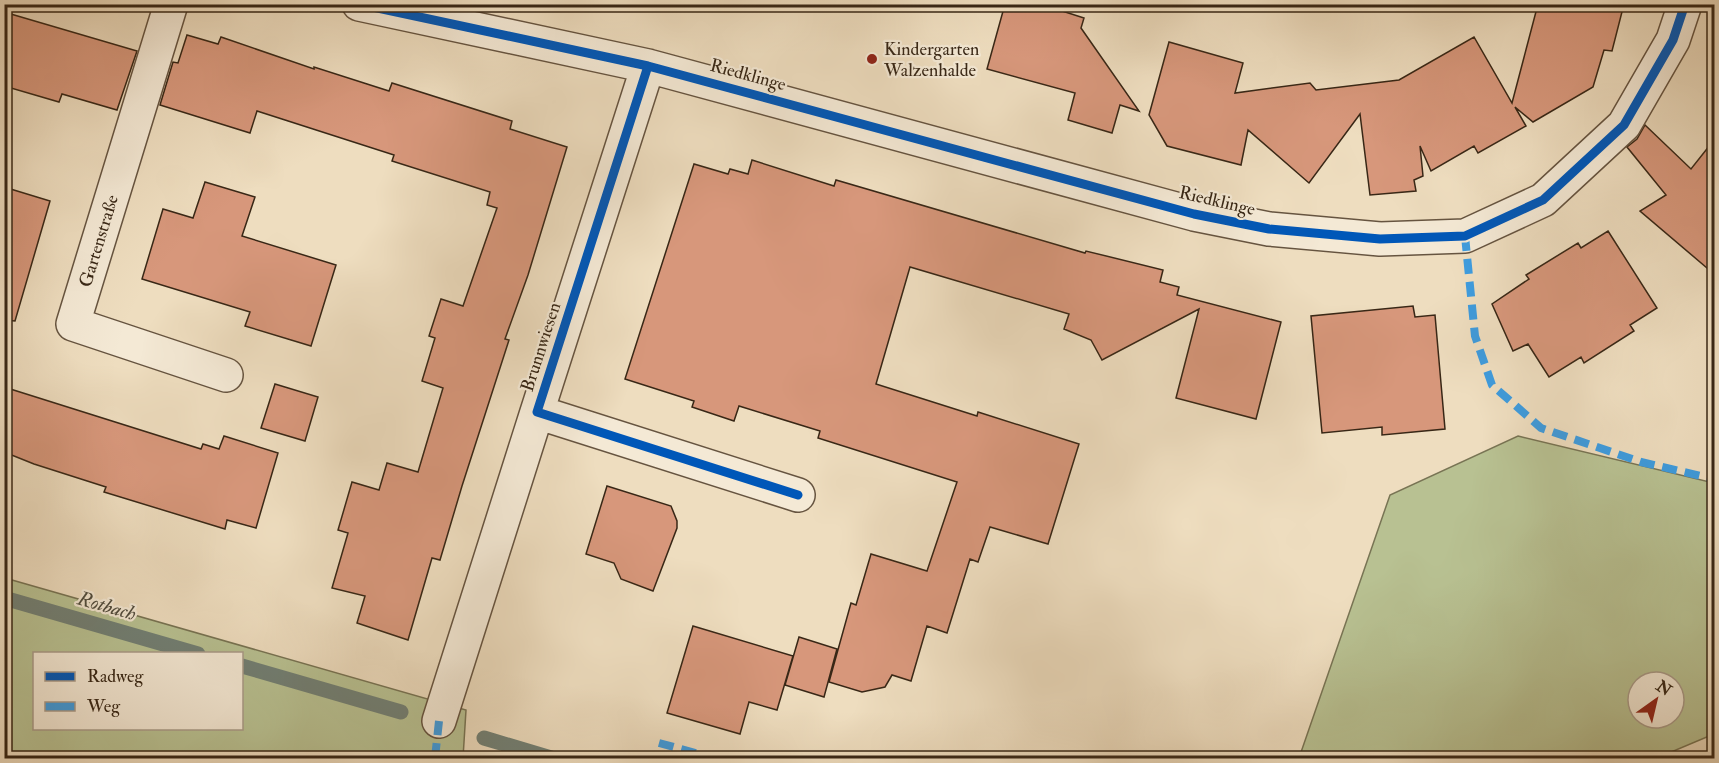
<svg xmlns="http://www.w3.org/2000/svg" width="1719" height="763" font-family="'IM FELL Double Pica',serif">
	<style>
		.green { fill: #b8c192; stroke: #787454; stroke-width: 1.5; fill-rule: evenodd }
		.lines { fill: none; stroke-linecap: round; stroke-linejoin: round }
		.stream { stroke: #728075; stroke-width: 15 }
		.building { fill: #d7977b; stroke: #382716; stroke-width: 1.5 }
		.minor-casing { stroke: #665440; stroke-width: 36 }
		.minor { stroke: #f4e9d5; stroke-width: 33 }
		.quiet { stroke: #3e9cdf; stroke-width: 8; stroke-dasharray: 15 8; stroke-linecap: butt }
		.cycleway-casing { stroke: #f4e9d5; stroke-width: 13 }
		.cycleway { stroke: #0057b8; stroke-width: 9 }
		.poi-dot { fill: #8f2418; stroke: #f4e9d5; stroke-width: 2 }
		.labels { text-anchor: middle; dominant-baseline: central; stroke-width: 4.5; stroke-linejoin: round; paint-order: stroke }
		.poi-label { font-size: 18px; fill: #382716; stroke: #f4e9d5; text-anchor: start }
		.street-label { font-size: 18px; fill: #382716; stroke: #f4e9d5 }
		.water-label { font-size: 20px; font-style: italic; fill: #504c3e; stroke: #f4e9d5 }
	</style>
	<rect width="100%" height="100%" fill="#eeddbf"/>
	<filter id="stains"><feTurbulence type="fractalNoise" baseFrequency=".00333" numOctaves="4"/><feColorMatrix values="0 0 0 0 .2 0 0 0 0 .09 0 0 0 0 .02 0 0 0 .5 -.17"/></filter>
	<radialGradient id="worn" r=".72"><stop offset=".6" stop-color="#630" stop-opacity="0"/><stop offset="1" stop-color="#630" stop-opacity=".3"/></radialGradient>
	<path class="green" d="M1518,436L1714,483V734L1657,758H1299L1390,495ZM1638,682H1674V718H1638Z
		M5,578L466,710L463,758H5ZM34,654H242V728H34Z"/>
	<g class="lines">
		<path class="stream" d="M4,598L198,654
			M242,666L401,712
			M484,738L551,758"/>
	</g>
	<path class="building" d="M1005,4H1061L1059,10L1084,18L1081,28L1139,111L1120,105L1112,133L1068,120L1075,93L987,69Z
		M1538,4H1624L1612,51L1604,50L1593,87L1533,122L1515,107L1526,126L1478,153L1474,146L1431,171L1420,146L1423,176L1414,180L1416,191L1370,195L1360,114L1309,183L1248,130L1241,165L1167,146L1149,115L1169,42L1243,63L1235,93L1310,83L1316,90L1399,80L1474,37L1512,103Z
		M4,12L137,51L117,110L62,94L59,102L4,86Z
		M187,35L218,44L221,37L314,69V67L389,91L392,83L512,121L510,129L567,147L528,275L505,339L509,340L462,486L440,560L432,558L408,640L357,623L365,596L332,588L348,533L338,530L352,482L379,490L387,463L418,472L443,388L422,381L435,338L429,336L441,299L463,306L497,208L487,205L490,192L392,161L394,155L257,111L250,133L160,105L173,62L178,63Z
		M1645,125L1691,169L1714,140V274L1640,211L1666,195L1627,147L1637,139Z
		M752,160L834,186L836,180L1085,253L1086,251L1163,270L1160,282L1179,287L1177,295L1281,322L1256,419L1176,398L1199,309L1102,360L1091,340L1064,329L1069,314L910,267L876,384L977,416L978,412L1079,444L1048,544L990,527L978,562L970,559L947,633L927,626L911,681L892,675L885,687L862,692L829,682L851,603L856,605L871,554L927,571L957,482L818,438L820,431L739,406L734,421L692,407L694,401L625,379L694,164L728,174L730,169L748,174Z
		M205,182L255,197L242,236L336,265L311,346L245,326L250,312L142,279L163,209L193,218Z
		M4,187L50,201L15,321L4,320Z
		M1608,231L1657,308L1630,325L1634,331L1584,363L1581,357L1549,377L1528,344L1513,351L1492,304L1529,279L1526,275L1578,243L1581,248Z
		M1413,306L1415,317L1435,315L1445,429L1382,435V427L1322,433L1311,316Z
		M275,384L318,397L305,441L261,428Z
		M4,387L201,449L203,444L219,449L224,436L278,453L256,528L227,520L225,529L104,492L106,487L34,464L4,452Z
		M607,486L671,506L677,521V528L653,591L621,579L614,563L586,554Z
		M693,626L793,656L777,710L749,702L740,734L667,713Z
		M799,637L837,649L824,697L785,685Z"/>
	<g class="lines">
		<g class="minor-casing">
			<path id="minor" d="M171,4L73,324L226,375
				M359,4L648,66L1194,214L1269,229L1380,239L1465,236L1543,200L1624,125L1673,40L1685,4
				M648,66L537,412L798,495
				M439,721L537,412"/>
		</g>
		<use href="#minor" class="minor"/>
		<path class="quiet" d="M1465,236L1475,336L1492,385L1541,428L1641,462L1714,479
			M659,743L714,758
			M435,758L439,721"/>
		<g class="cycleway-casing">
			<path id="cycleway" d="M359,4L648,66L1194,214L1269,229L1380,239L1465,236L1543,200L1624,125L1673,40L1685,4
				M648,66L537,412L798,495"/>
		</g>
		<use href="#cycleway" class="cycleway"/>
	</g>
	<circle class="poi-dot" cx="872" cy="59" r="6"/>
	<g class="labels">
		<g class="poi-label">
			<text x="884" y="49">Kindergarten<tspan x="884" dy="21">Walzenhalde</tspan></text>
		</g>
		<g class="street-label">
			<text transform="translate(748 75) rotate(15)">Riedklinge</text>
			<text transform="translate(1217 201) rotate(13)">Riedklinge</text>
			<text transform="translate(99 241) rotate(-73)">Gartenstraße</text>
			<text transform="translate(541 347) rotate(-72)">Brunnwiesen</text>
		</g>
		<g class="water-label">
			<text transform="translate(107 606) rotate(16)">Rotbach</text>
		</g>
	</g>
	<rect width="1719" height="763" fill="none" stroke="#eeddbf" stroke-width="24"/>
	<rect x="6" y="6" width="1707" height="751" fill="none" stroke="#382716" stroke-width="3"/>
	<rect x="12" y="12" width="1695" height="739" fill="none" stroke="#382716" stroke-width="1.5"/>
	<rect x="33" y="652" width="210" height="78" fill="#f4e9d5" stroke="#a99b89" stroke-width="1.5"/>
	<rect x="45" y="672" width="30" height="9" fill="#0057b8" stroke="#a99b89" stroke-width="1.5"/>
	<text x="87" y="682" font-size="18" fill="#382716">Radweg</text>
	<rect x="45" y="702" width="30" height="9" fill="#3e9cdf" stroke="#a99b89" stroke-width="1.5"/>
	<text x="87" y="712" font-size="18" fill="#382716">Weg</text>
	<g transform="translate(1656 700) rotate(34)"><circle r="28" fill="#f4e9d5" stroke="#a99b89" stroke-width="1.5"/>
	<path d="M0-4.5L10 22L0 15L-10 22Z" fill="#8f2418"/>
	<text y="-9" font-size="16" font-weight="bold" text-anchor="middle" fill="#382716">N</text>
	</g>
	<rect width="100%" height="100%" filter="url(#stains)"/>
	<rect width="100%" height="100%" fill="url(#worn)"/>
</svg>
